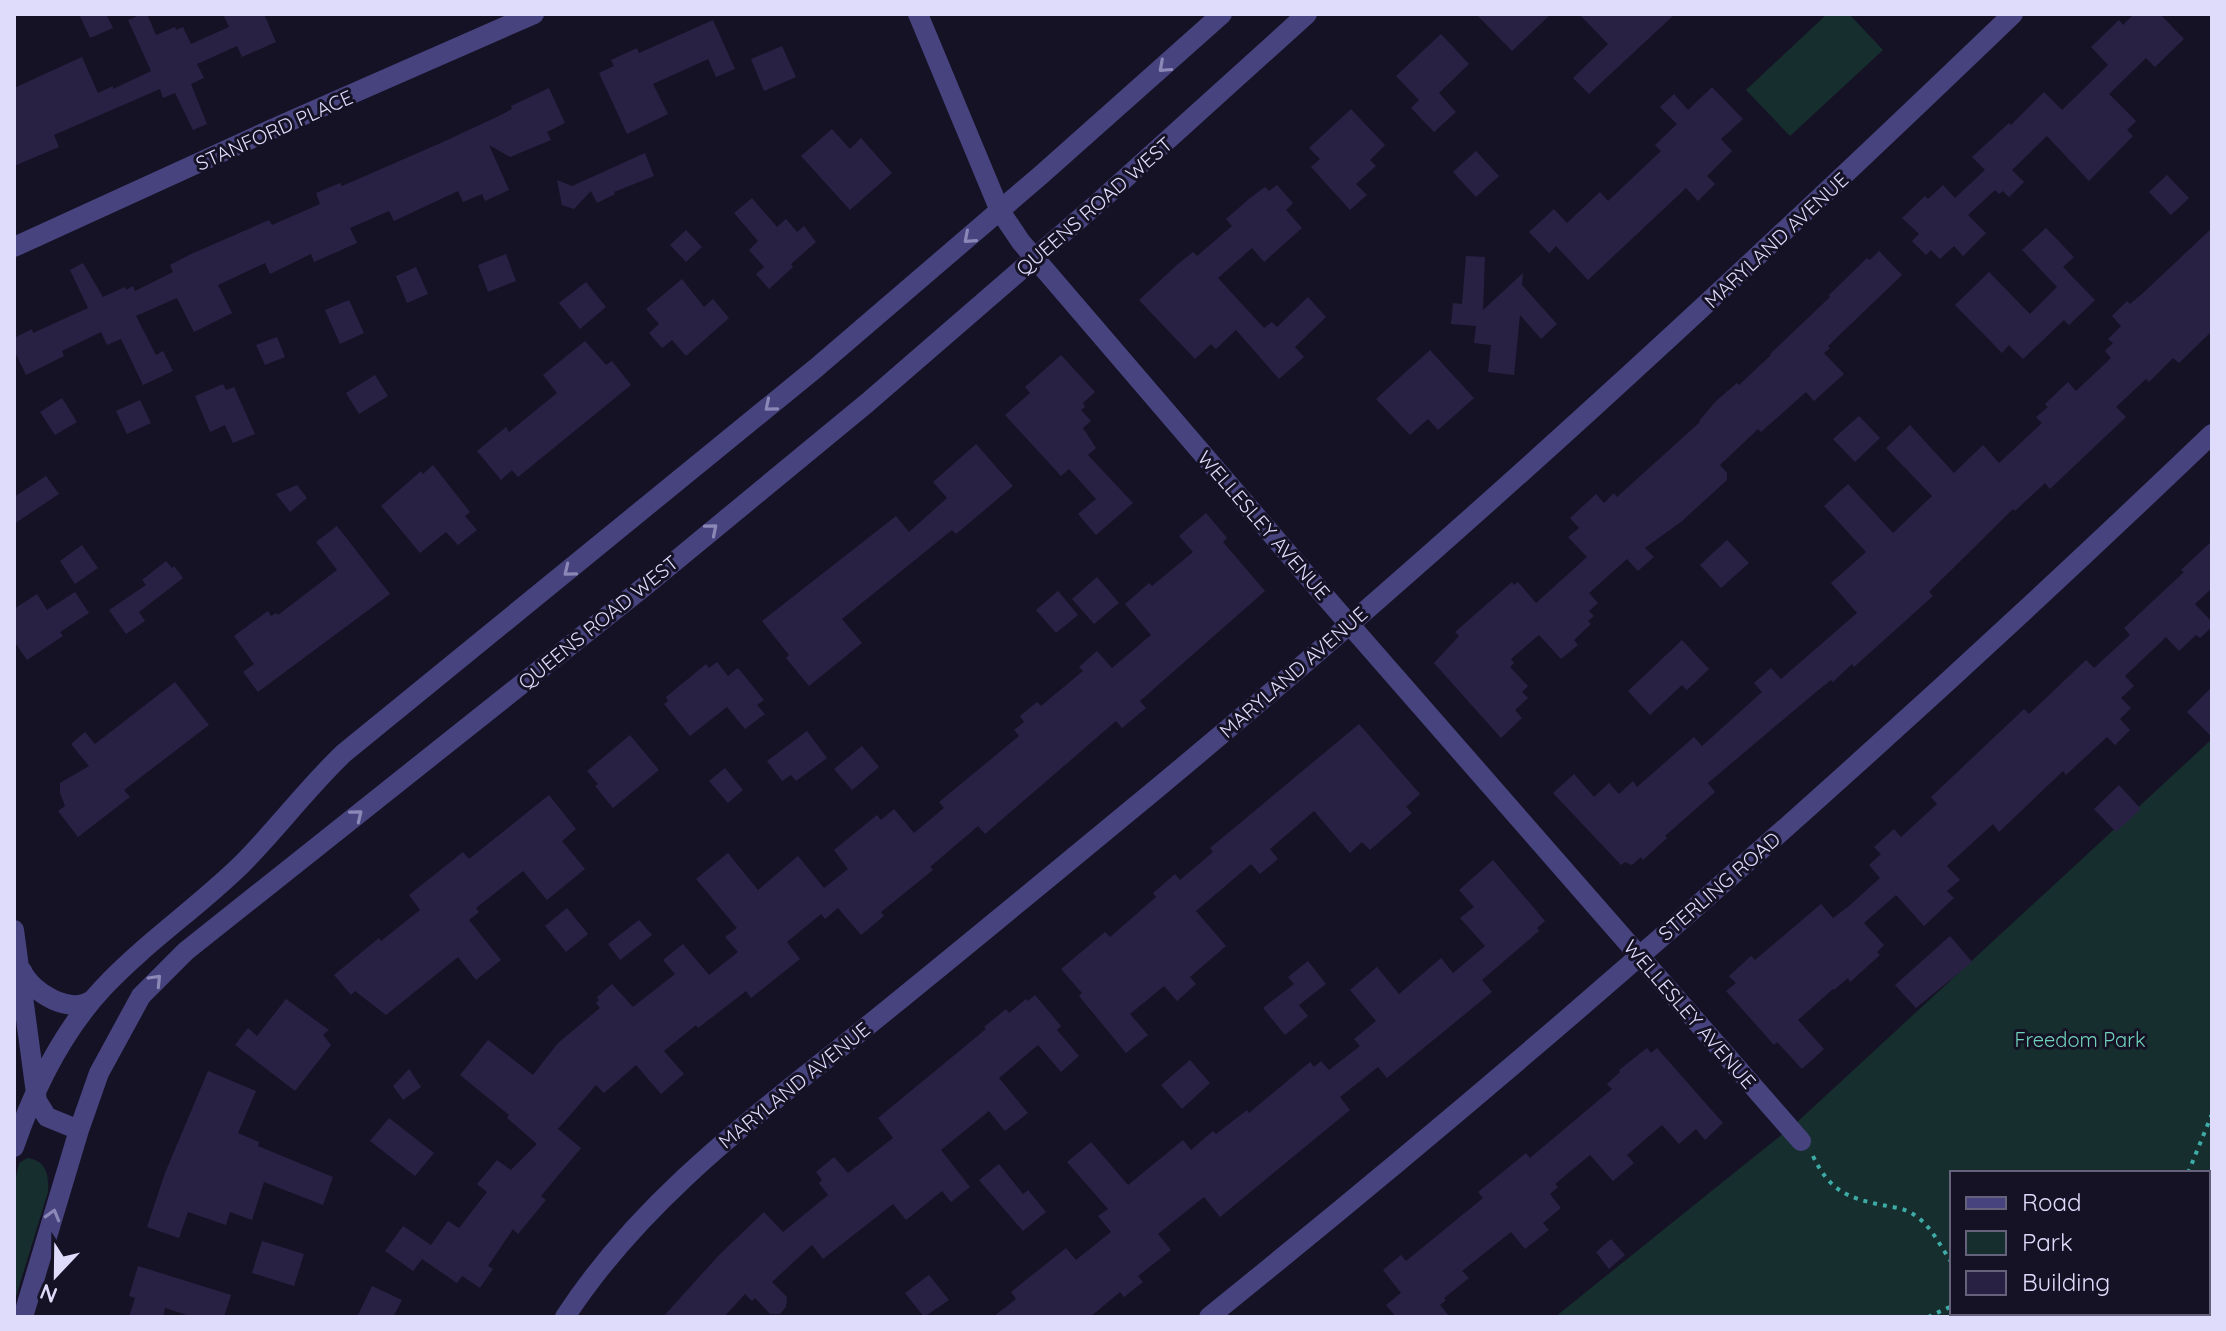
<svg xmlns="http://www.w3.org/2000/svg" width="2226" height="1331" font-family="Quicksand,sans-serif">
	<style>
		.green { fill: #162e2e; fill-rule: evenodd }
		.building { fill: #282144 }
		.lines { fill: none; stroke-linecap: round; stroke-linejoin: round }
		.path { stroke: #3faba6; stroke-width: 4; stroke-dasharray: 4 6; stroke-linecap: butt }
		.minor { stroke: #46437e; stroke-width: 20 }
		.oneway { stroke: #8b87b6 }
		.labels { text-anchor: middle; dominant-baseline: central; stroke-width: 6; stroke-linejoin: round; paint-order: stroke }
		.street-label { font-size: 20px; fill: #dfdbfb; stroke: #161225 }
		.park-label { font-size: 20px; fill: #6fd2bb; stroke: #161225 }
	</style>
	<rect width="100%" height="100%" fill="#161225"/>
	<path class="green" d="M1827,14H1849L1883,50L1790,136L1746,90Z
		M2212,739V1317H1555L1795,1124ZM1952,1173H2208V1313H1952Z
		M27,1158C47,1160 49,1176 48,1192L14,1303V1186L19,1163Z"/>
	<path class="building" d="M79,14H106L113,28L90,38Z
		M142,14H147L156,35L175,27L176,30L183,27L191,44L229,27L223,14H264L276,42L242,57L237,46L197,64L204,78L191,84L207,124L193,130L175,93L163,98L160,89L54,135L59,147L14,166V88L82,57L98,93L113,86V89L151,71L128,20Z
		M1476,14H1551L1512,51Z
		M1579,14H1675L1589,94L1573,78L1608,44Z
		M2134,14H2160L2184,39L2155,67L2146,58L2109,94L2136,121L2127,130L2133,136L2089,181L2047,136L2012,170L2024,182L2009,197L2003,191L1999,194L1995,190L1968,215L1986,233L1963,256L1954,246L1940,259L1931,250L1926,255L1912,241L1919,234L1902,218L1925,196L1928,199L1943,185L1955,198L1985,170L1972,157L2009,123L2011,125L2044,92L2062,110L2108,65L2091,47L2119,20L2123,25Z
		M713,20L735,69L716,77L708,59L653,84L668,114L627,134L599,73L614,66L611,60L637,48L639,53Z
		M1441,34L1469,64L1439,93L1456,112L1434,132L1411,108L1419,100L1396,76Z
		M782,46L796,77L764,91L751,59Z
		M1712,87L1743,119L1721,139L1732,151L1707,176L1715,184L1698,201L1686,188L1588,280L1556,246L1549,253L1529,232L1554,209L1567,223L1600,192L1608,201L1661,151L1655,145L1677,124L1660,107L1674,94L1688,110Z
		M549,88L565,123L547,132L551,140L510,157L489,145L509,190L485,201L482,194L463,202L458,191L394,221L389,211L350,228L357,243L314,262L311,254L270,274L265,263L218,285L232,313L194,332L177,298L136,316L156,355L163,351L173,371L143,385L121,339L107,345L101,332L62,351L64,356L26,375L14,350V338L32,329L33,333L88,308L70,270L83,263L103,297L125,287L126,290L133,286L135,291L173,272L170,265L191,254L269,220L272,225L320,204L316,193L340,183L342,186L443,142L503,114L512,109L511,106Z
		M1351,109L1385,145L1370,160L1376,166L1356,184L1367,195L1350,210L1311,167L1320,159L1309,148Z
		M832,129L850,149L861,138L892,173L850,210L801,156Z
		M1476,151L1499,176L1476,197L1453,172Z
		M645,153L654,176L614,192L615,194L597,203L591,191L574,209L562,205L557,180L572,186Z
		M2167,175L2189,198L2171,215L2149,192Z
		M1277,185L1293,203L1286,210L1302,228L1264,262L1252,248L1218,278L1264,328L1272,322L1277,327L1308,297L1326,317L1295,347L1304,357L1279,379L1236,330L1216,349L1211,344L1195,359L1139,300L1178,264L1193,252L1197,256L1232,226L1226,219L1250,198L1265,187L1269,191Z
		M752,198L777,227L786,219L797,232L804,226L816,242L791,264L793,267L769,289L756,274L764,267L749,250L758,241L734,213Z
		M2046,228L2074,257L2063,267L2095,300L2069,325L2064,320L2023,359L2009,345L2002,353L1955,305L1989,272L2030,314L2057,287L2022,250Z
		M2212,228V331L2179,363L2173,358L2149,382L2146,379L2116,407L2126,417L2050,489L2045,483L2015,511L2013,509L1929,592L1933,596L1854,667L1852,664L1833,682L1831,680L1816,692L1708,783L1715,792L1665,836L1667,838L1643,860L1641,857L1632,865L1625,862L1621,865L1553,793L1574,774L1594,797L1609,783L1619,794L1633,781L1637,787L1694,737L1702,746L1762,692L1754,683L1771,668L1781,679L1857,613L1831,583L1866,552L1824,506L1848,484L1893,533L1932,496L1886,448L1910,425L1954,473L1983,445L1999,463L2042,423L2036,417L2048,407L2045,404L2068,382L2076,391L2111,358L2105,351L2113,343L2108,339L2121,326L2112,316L2127,301L2130,304L2143,293Z
		M686,230L702,247L686,262L670,245Z
		M1879,251L1902,275L1828,346L1830,348L1824,353L1844,374L1814,401L1806,392L1761,432L1758,429L1720,465L1727,473V480L1682,521L1645,548L1654,557L1638,571L1627,559L1589,593L1598,603L1589,611L1594,616L1588,621L1591,624L1574,640L1578,645L1561,659L1539,635L1511,659L1514,663L1510,667L1528,686L1522,692L1528,698L1515,710L1522,718L1501,738L1434,663L1459,636L1455,632L1512,582L1514,585L1518,582L1536,603L1587,557L1568,537L1579,528L1570,518L1596,494L1604,503L1614,493L1617,497L1700,422L1699,421L1716,401L1737,383L1739,385L1771,355L1770,354L1830,297L1829,295L1867,258L1870,260Z
		M506,254L516,281L488,292L478,265Z
		M1466,256L1485,257L1483,310L1523,273L1522,285L1557,324L1541,339L1520,315L1514,375L1488,372L1491,345L1474,343L1476,326L1451,324L1453,303L1462,304Z
		M416,267L428,294L407,303L396,276Z
		M682,279L704,307L713,299L729,318L686,356L672,340L662,348L649,333L659,324L646,309Z
		M586,282L606,307L580,329L559,303Z
		M349,300L364,333L340,344L325,310Z
		M277,337L285,357L265,365L256,345Z
		M585,341L606,365L612,361L631,385L518,477L512,470L501,480L477,451L506,427L509,432L557,393L543,375Z
		M1430,350L1474,398L1438,430L1428,419L1410,435L1376,399Z
		M1061,355L1095,392L1083,403L1085,407L1081,410L1091,421L1083,428L1096,448L1088,455L1133,503L1096,535L1078,514L1096,499L1069,469L1061,476L1005,415L1030,393L1025,387Z
		M375,375L388,396L359,414L346,393Z
		M223,384L226,390L234,387L255,434L233,443L225,425L210,432L195,396Z
		M62,398L77,422L55,435L40,412Z
		M140,400L151,423L127,434L116,411Z
		M1859,416L1880,438L1855,462L1833,439Z
		M976,444L1013,486L956,534L952,530L842,619L862,643L809,686L786,658L789,655L762,621L896,516L909,532L947,498L933,482Z
		M433,465L470,512L465,516L477,530L458,545L446,532L420,553L381,506L421,471L423,474Z
		M46,476L59,494L14,524V497Z
		M297,485L307,498L290,512L276,494Z
		M1206,513L1227,538L1223,542L1265,591L1140,701L1146,708L1122,728L1116,721L985,834L978,826L930,867L933,870L881,912L884,916L861,935L838,908L825,919L821,914L787,942L800,959L751,998L746,991L698,1028L696,1025L664,1051L684,1074L661,1094L636,1065L604,1093L596,1085L558,1129L581,1148L541,1196L546,1200L518,1234L513,1229L488,1266L493,1269L480,1288L462,1276L457,1283L422,1259L413,1271L385,1251L403,1226L431,1245L448,1221L459,1228L487,1192L477,1184L497,1160L511,1170L537,1144L507,1118L509,1115L460,1075L488,1040L533,1075L558,1043L600,1008L596,1003L599,1000L597,997L612,984L633,1007L675,974L663,960L683,944L709,975L738,952L725,937L737,928L696,879L728,853L758,890L798,856L824,888L848,869L834,850L877,815L881,820L894,809L914,833L944,808L939,802L1019,736L1014,730L1024,722L1020,716L1037,702L1041,706L1083,671L1079,667L1097,651L1112,668L1151,635L1125,604L1149,583L1152,586L1193,552L1179,536Z
		M337,526L390,594L258,692L243,672L254,664L234,636L268,611L271,616L276,613L278,615L337,570L316,542Z
		M1727,540L1749,563L1721,588L1700,565Z
		M2212,541V588L2195,604L2212,622V627L2200,638L2196,635L2179,651L2166,637L2125,676L2134,686L2121,698L2131,708L2120,719L2130,730L2115,745L2107,737L2066,775L2063,771L1999,832L1993,824L1947,866L1960,880L1947,891L1954,898L1924,926L1896,895L1864,923L1884,945L1877,952L1880,955L1850,982L1848,978L1834,990L1833,989L1798,1020L1824,1049L1802,1069L1777,1042L1774,1045L1726,991L1736,983L1729,976L1751,956L1755,960L1821,904L1833,918L1849,906L1880,878L1869,865L1881,854L1874,847L1894,829L1901,837L1937,804L1931,797L2024,709L2029,714L2086,660L2094,668L2130,635L2124,628L2184,572L2181,570Z
		M82,545L98,568L75,584L60,561Z
		M166,561L172,568L174,566L183,578L139,612L145,621L126,634L109,610L146,585L142,580Z
		M1097,577L1119,603L1094,624L1072,599Z
		M1058,591L1078,615L1056,633L1036,610Z
		M75,592L89,613L60,632L63,636L27,660L14,641V609L37,594L47,610Z
		M1682,640L1709,669L1687,690L1682,685L1650,715L1628,691Z
		M717,662L728,676L738,668L764,700L757,705L765,714L745,729L727,707L690,736L664,704L668,701L666,697L706,664L709,668Z
		M175,682L209,725L124,790L130,797L78,837L58,811L65,806L60,793V783L89,766L71,744L85,732L95,744Z
		M2212,687V737L2187,712Z
		M1359,724L1420,794L1406,807L1412,813L1370,850L1362,842L1350,853L1314,811L1270,849L1278,859L1260,874L1251,864L1196,911L1226,946L1190,977L1196,984L1177,1001L1164,986L1130,1014L1148,1035L1126,1053L1079,996L1082,993L1061,969L1105,932L1110,937L1156,897L1153,893L1175,874L1180,880L1213,852L1210,848Z
		M807,731L827,758L796,781L791,775L782,781L767,761Z
		M630,735L659,770L613,808L595,786L598,784L587,771Z
		M862,746L879,767L852,790L834,769Z
		M725,768L743,790L728,803L709,781Z
		M2119,785L2141,809L2116,832L2094,809Z
		M549,795L576,829L562,841L585,869L547,900L523,871L476,908L479,912L469,920L501,960L476,980L458,957L386,1015L355,991L351,995L334,975L379,938L381,941L420,910L409,895L463,852L469,859Z
		M1493,860L1545,921L1537,928L1539,931L1482,980L1492,992L1387,1078L1378,1067L1340,1097L1350,1110L1220,1217L1204,1197L1158,1234L1171,1250L1138,1276L1143,1282L1124,1297L1120,1292L1090,1317H993L1016,1299L1011,1292L1066,1248L1076,1260L1111,1232L1098,1216L1108,1209L1067,1162L1091,1142L1128,1185L1183,1140L1191,1150L1213,1131L1216,1134L1247,1110L1249,1113L1310,1062L1314,1067L1321,1061L1329,1070L1360,1046L1354,1039L1376,1021L1350,990L1377,967L1399,994L1441,958L1453,973L1485,946L1460,918L1474,907L1459,890Z
		M567,908L588,934L566,952L545,926Z
		M639,920L652,935L620,960L608,944Z
		M1950,936L1972,962L1916,1008L1895,985Z
		M1308,961L1326,984L1299,1005L1308,1016L1285,1035L1263,1008L1294,984L1288,977Z
		M1035,995L1061,1026L1057,1030L1079,1056L1061,1072L1038,1045L999,1078L1028,1113L1005,1131L989,1111L941,1150L970,1187L951,1202L942,1191L906,1220L893,1204L823,1259L812,1245L772,1282L787,1297L786,1307L780,1314H770L755,1298L752,1301L745,1294L724,1317H663L719,1255L764,1212L783,1232L828,1195L819,1183L822,1180L816,1172L834,1157L848,1173L893,1138L878,1118L986,1029L984,1027L1006,1009L1009,1013L1026,999L1028,1001Z
		M286,999L329,1030L323,1035L331,1045L295,1091L235,1045L248,1028L257,1036Z
		M1647,1048L1651,1053L1657,1048L1723,1123L1705,1140L1696,1129L1679,1144L1662,1125L1627,1155L1634,1163L1613,1181L1590,1155L1555,1184L1558,1187L1550,1194L1561,1208L1543,1223L1549,1230L1525,1249L1511,1232L1462,1271L1469,1278L1444,1298L1446,1300L1440,1305L1450,1317H1396L1386,1305L1401,1293L1383,1270L1401,1255L1406,1261L1483,1198L1478,1192L1526,1153L1530,1158L1612,1089L1607,1084L1620,1072L1619,1070Z
		M1190,1060L1210,1083L1182,1109L1161,1085Z
		M409,1069L421,1087L403,1100L393,1086Z
		M208,1071L256,1091L238,1133L259,1142L258,1146L333,1177L323,1205L264,1182L252,1220L230,1212L226,1225L188,1212L179,1238L147,1227L165,1173Z
		M389,1118L434,1153L415,1176L370,1141Z
		M999,1164L1023,1194L1028,1190L1046,1212L1023,1231L979,1180Z
		M1611,1239L1625,1255L1609,1269L1596,1252Z
		M262,1241L304,1254L294,1286L252,1273Z
		M138,1266L231,1295L224,1317H193L165,1308L163,1317H129L135,1298L129,1296Z
		M929,1275L949,1300L924,1317L905,1293Z
		M372,1286L402,1300L393,1317H357Z"/>
	<g class="lines">
		<path class="path" d="M1813,1156C1829,1190 1847,1198 1882,1205C1892,1207 1904,1208 1913,1214C1931,1225 1940,1246 1952,1263
			M2188,1173L2212,1114
			M1928,1317L1952,1306"/>
		<path class="minor" d="M918,14L1000,211L1021,242L1322,593L1801,1141
			M14,247L281,125L534,14
			M14,930L37,1101L47,1117L79,1130
			M22,971C32,993 70,1015 92,1000
			M14,1147C34,1089 61,1033 103,988C145,943 197,908 241,865C277,829 307,788 344,753L816,368L1041,175L1222,14
			M23,1317L79,1130L99,1073L141,996L186,951L645,586L867,403L1099,202L1307,14
			M565,1317C641,1200 753,1118 860,1032C959,952 1057,871 1155,790C1452,543 1735,281 2013,14
			M1209,1317C1556,1037 1890,742 2212,434"/>
	</g>
	<defs><path id="oneway-chevron" d="M-2-3.5L2.5 0L-2 3.5" fill="none" stroke-width="1.6" stroke-linecap="round" stroke-linejoin="round" transform="scale(2)"/></defs>
	<g class="oneway">
		<use href="#oneway-chevron" transform="translate(1164 67) rotate(138)"/>
		<use href="#oneway-chevron" transform="translate(969 238) rotate(139)"/>
		<use href="#oneway-chevron" transform="translate(770 406) rotate(140)"/>
		<use href="#oneway-chevron" transform="translate(712 529) rotate(-40)"/>
		<use href="#oneway-chevron" transform="translate(569 571) rotate(141)"/>
		<use href="#oneway-chevron" transform="translate(357 815) rotate(-39)"/>
		<use href="#oneway-chevron" transform="translate(156 980) rotate(-46)"/>
		<use href="#oneway-chevron" transform="translate(53 1215) rotate(-74)"/>
	</g>
	<g class="labels">
		<g class="street-label">
			<text transform="translate(274 130) rotate(-24)">STANFORD PLACE</text>
			<text transform="translate(1094 206) rotate(-41)">QUEENS ROAD WEST</text>
			<text transform="translate(1776 240) rotate(-43)">MARYLAND AVENUE</text>
			<text transform="translate(1264 525) rotate(49)">WELLESLEY AVENUE</text>
			<text transform="translate(598 622) rotate(-39)">QUEENS ROAD WEST</text>
			<text transform="translate(1293 672) rotate(-41)">MARYLAND AVENUE</text>
			<text transform="translate(1719 886) rotate(-41)">STERLING ROAD</text>
			<text transform="translate(1690 1014) rotate(49)">WELLESLEY AVENUE</text>
			<text transform="translate(794 1085) rotate(-39)">MARYLAND AVENUE</text>
		</g>
		<g class="park-label">
			<text x="2080" y="1039">Freedom Park</text>
		</g>
	</g>
	<rect width="2226" height="1331" fill="none" stroke="#dfdbfb" stroke-width="32"/>
	<rect x="1950" y="1171" width="260" height="144" fill="#161225" stroke="#66627b" stroke-width="2"/>
	<rect x="1966" y="1197" width="40" height="12" fill="#46437e" stroke="#66627b" stroke-width="2"/>
	<text x="2022" y="1211" font-size="24" fill="#dfdbfb">Road</text>
	<rect x="1966" y="1231" width="40" height="24" fill="#162e2e" stroke="#66627b" stroke-width="2"/>
	<text x="2022" y="1251" font-size="24" fill="#dfdbfb">Park</text>
	<rect x="1966" y="1271" width="40" height="24" fill="#282144" stroke="#66627b" stroke-width="2"/>
	<text x="2022" y="1291" font-size="24" fill="#dfdbfb">Building</text>
	<g transform="translate(56 1275) rotate(202)" stroke="#161225" stroke-width="6" paint-order="stroke">
	<path d="M0-6L14 30L0 20L-14 30Z" fill="#dfdbfb"/>
	<text y="-12" font-size="22" font-weight="bold" text-anchor="middle" fill="#dfdbfb">N</text>
	</g>
</svg>
